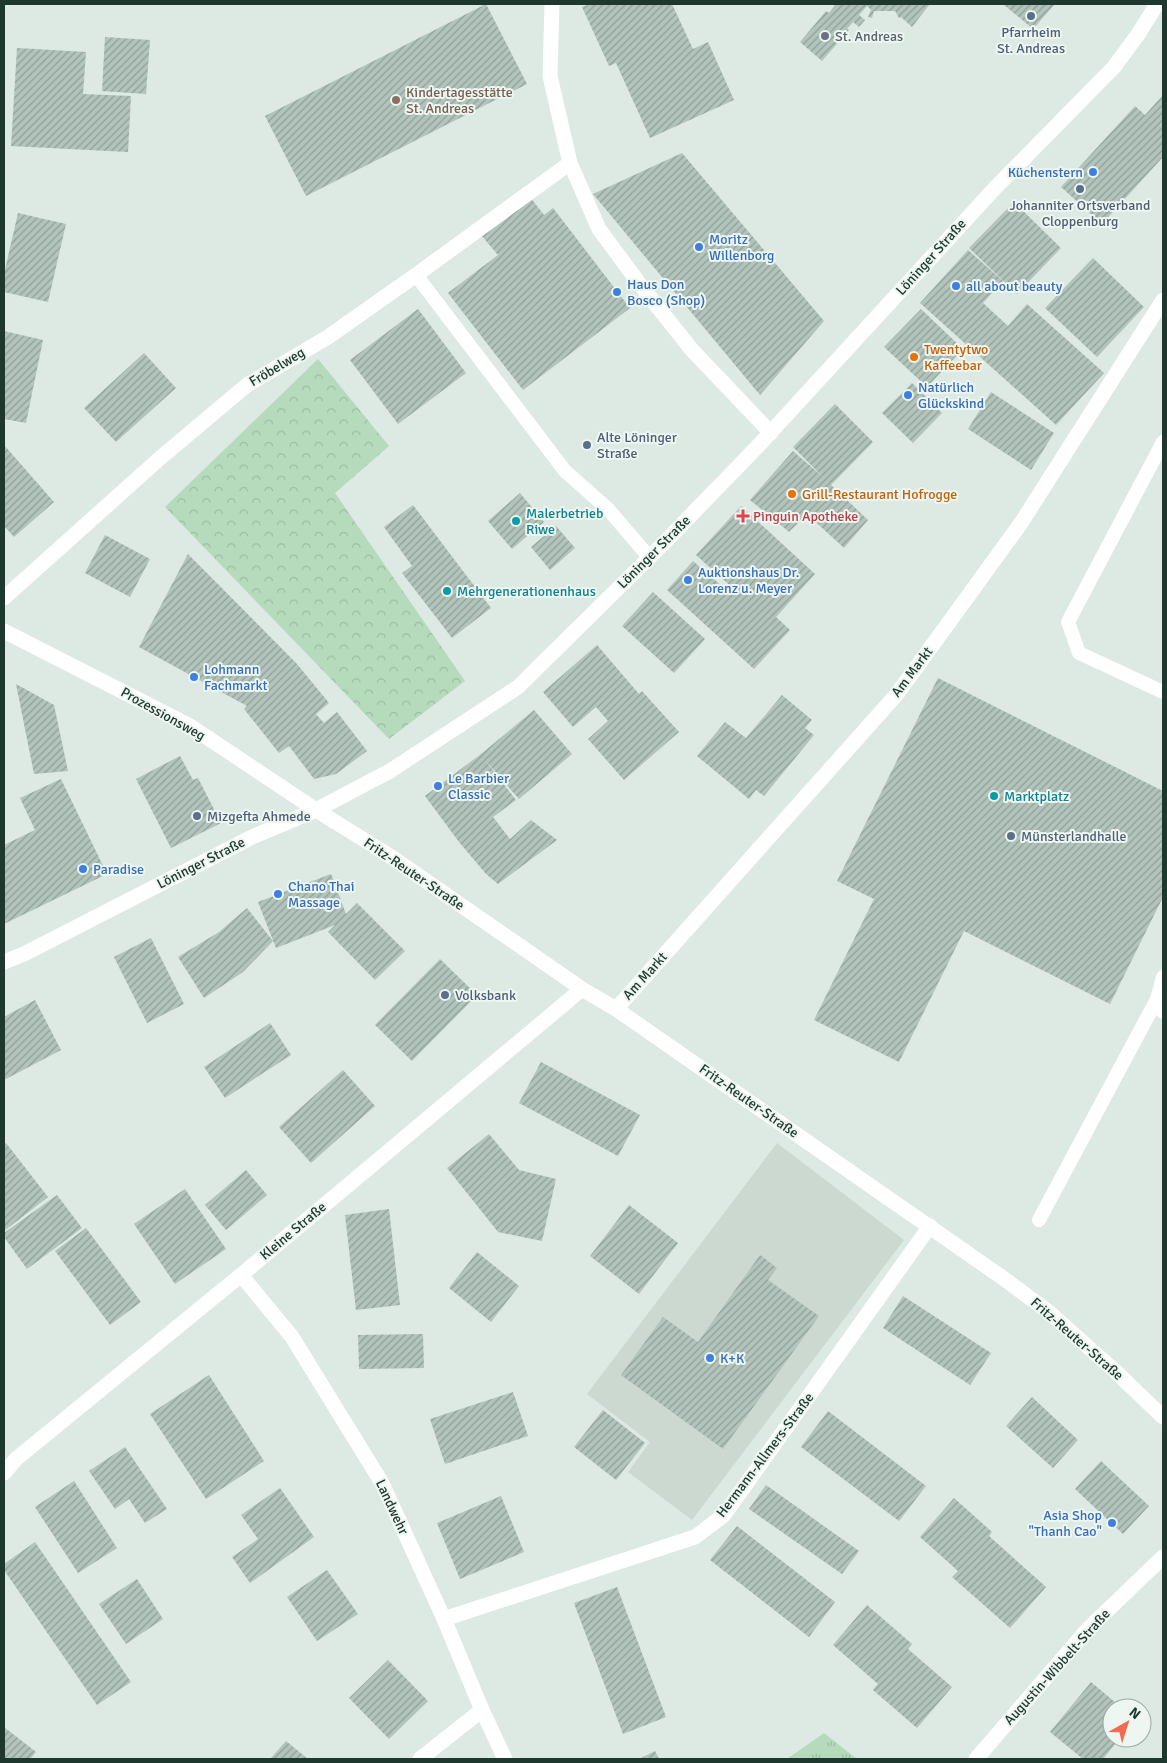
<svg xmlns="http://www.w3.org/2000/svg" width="1167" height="1763" font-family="Signika,sans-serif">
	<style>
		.built { fill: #cbd9d1 }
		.grass { fill: url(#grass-tufts) }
		.forest { fill: url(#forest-crowns) }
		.building { fill: url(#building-hatch) }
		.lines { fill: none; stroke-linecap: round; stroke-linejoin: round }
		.service { stroke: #fff; stroke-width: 14 }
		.minor { stroke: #fff; stroke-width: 15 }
		.tertiary { stroke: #fff; stroke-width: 15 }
		.service-dot { fill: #5c6f8a; stroke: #edf6f1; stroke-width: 2 }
		.worship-dot { fill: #6b7280; stroke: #edf6f1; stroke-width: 2 }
		.education-dot { fill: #8d6e63; stroke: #edf6f1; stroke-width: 2 }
		.shop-dot { fill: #3f7fe0; stroke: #edf6f1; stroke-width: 2 }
		.food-dot { fill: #e8710a; stroke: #edf6f1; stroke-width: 2 }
		.health-dot { fill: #e0444e; stroke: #edf6f1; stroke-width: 2 }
		.culture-dot { fill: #0f9aa8; stroke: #edf6f1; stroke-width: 2 }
		.labels { text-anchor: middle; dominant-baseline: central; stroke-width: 4; stroke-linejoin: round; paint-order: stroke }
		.service-label { font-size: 14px; fill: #4e5e75; stroke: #edf6f1; text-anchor: start }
		.worship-label { font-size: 14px; fill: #5b616d; stroke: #edf6f1; text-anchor: start }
		.education-label { font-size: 14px; fill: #785e54; stroke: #edf6f1; text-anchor: start }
		.shop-label { font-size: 14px; fill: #366cbe; stroke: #edf6f1; text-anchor: start }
		.street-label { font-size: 14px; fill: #1f382f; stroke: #edf6f1 }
		.food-label { font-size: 14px; fill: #c56008; stroke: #edf6f1; text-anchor: start }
		.culture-label { font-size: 14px; fill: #0d838f; stroke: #edf6f1; text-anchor: start }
		.health-label { font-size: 14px; fill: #be3a42; stroke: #edf6f1; text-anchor: start }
	</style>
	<defs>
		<pattern id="grass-tufts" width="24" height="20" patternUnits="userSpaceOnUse" patternTransform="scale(1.25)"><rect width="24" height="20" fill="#b5dbbc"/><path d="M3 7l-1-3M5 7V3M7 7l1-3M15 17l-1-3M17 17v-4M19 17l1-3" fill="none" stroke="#9bbda2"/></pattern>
		<pattern id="forest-crowns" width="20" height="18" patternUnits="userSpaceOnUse" patternTransform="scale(1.25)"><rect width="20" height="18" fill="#b5dbbc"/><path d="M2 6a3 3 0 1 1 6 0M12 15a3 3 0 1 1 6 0" fill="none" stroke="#9bbda2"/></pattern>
		<pattern id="building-hatch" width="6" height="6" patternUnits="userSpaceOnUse" patternTransform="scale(1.25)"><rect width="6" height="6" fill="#b2c4bb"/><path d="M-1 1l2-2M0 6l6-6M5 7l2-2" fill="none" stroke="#90a098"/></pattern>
	</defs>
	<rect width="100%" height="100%" fill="#dde9e3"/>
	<path class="built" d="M777,1143L904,1240L692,1520L628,1472L650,1442L587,1394Z"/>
	<path class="grass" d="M824,1733L857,1759H787Z"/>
	<path class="forest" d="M318,359L389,446L335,493L465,681L389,739L165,507Z"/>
	<path class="building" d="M486,4L527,84L306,196L265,116Z
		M590,4H672L693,49L708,42L734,100L650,138L616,63L609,66L582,7Z
		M836,4H930L912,27L901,17L899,18L895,11H874L872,18L868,17L871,10L867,6L859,15L865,20L859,27L853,22L847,29L849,30L822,61L800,42L826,11L829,13Z
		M1003,4H1055L1033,29Z
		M105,37L150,40L146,94L102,91Z
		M17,48L86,52L83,94L131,96L128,152L11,146Z
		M1163,95V157L1102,224L1061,187L1135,106L1145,115Z
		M682,153L824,321L760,395L593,194Z
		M530,197L544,215L553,208L630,308L523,390L448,293L498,255L481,235Z
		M1014,202L1061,248L1017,294L969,248Z
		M18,213L66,224L48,302L4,292V274Z
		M968,250L1003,281L983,303L1008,326L1027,304L1104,373L1056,425L920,303Z
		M1093,258L1144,307L1097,357L1045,308Z
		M418,309L466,373L398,424L350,360Z
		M921,309L963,349L927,387L884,347Z
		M4,331L43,340L26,423L4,419Z
		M144,353L176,388L116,442L84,408Z
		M912,383L942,413L913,443L882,413Z
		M991,392L1054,433L1031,470L968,429Z
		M835,404L873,442L831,485L868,520L844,548L807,514L789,532L750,500L793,451L823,477L793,447Z
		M4,445L54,502L14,537L4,526Z
		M520,493L544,522L512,549L488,521Z
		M413,505L491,608L452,638L402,573L412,566L384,527Z
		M741,506L815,574L776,617L790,630L754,669L667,590L693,561L732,595L736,591L696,555Z
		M556,526L575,548L550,570L531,547Z
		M105,535L150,559L130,597L85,573Z
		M188,554L297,664L329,703L316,714L324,723L337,712L367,751L336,774L314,779L289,746L279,753L244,709L247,706L139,647Z
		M653,592L705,639L674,673L622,626Z
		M597,645L639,694L642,691L679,732L624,780L588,739L608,721L596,707L573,727L543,692Z
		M938,678L1163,791V897L1110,1004L964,931L899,1062L814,1020L874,899L837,881Z
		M16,684L54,705L68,771L34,774Z
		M782,695L812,720L805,728L814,735L764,796L756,790L749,799L697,756L725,722L746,738Z
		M534,710L572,754L519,799L485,760L516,800L493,817L510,839L531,820L557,840L498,884L486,874L459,842L425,796L481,754Z
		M180,756L193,780L198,778L221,823L171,848L136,779Z
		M61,779L107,874L4,924V845L35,830L20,798Z
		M331,874L346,914L357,903L405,951L375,980L328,932L335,925L276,948L258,902Z
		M247,908L273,941L243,972L204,998L178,957L219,932Z
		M151,938L184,1004L147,1023L114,957Z
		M440,959L477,995L412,1061L375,1025Z
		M35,1000L61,1050L4,1080V1017Z
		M270,1023L291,1055L225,1098L204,1067Z
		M541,1062L640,1115L618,1156L519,1103Z
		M343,1070L375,1106L311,1163L279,1127Z
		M489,1134L519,1170L556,1179L542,1241L498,1232L447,1168Z
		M6,1143L48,1197L4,1231V1144Z
		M246,1170L267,1195L226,1230L205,1205Z
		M185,1189L226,1249L175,1284L134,1224Z
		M57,1195L82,1228L27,1269L4,1237V1233Z
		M629,1205L678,1243L639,1294L590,1256Z
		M389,1209L400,1305L356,1310L345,1215Z
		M86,1228L141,1302L110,1325L55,1251Z
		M477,1252L519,1286L491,1322L449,1288Z
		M760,1255L777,1268L768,1280L819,1316L723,1449L621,1375L663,1317L698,1342Z
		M903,1296L991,1353L970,1385L883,1328Z
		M423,1334L424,1368L359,1369L358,1335Z
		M209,1375L264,1461L206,1499L150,1414Z
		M513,1392L528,1436L445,1464L430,1419Z
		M1032,1397L1078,1440L1053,1468L1006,1426Z
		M603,1410L645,1443L616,1480L574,1447Z
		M828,1411L926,1486L899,1521L801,1447Z
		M125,1447L167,1509L145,1523L129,1499L115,1509L89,1471Z
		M1101,1461L1149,1506L1123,1534L1075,1489Z
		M74,1481L117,1548L78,1573L35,1507Z
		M766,1485L859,1551L842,1574L749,1509Z
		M280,1488L314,1537L250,1583L232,1557L258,1539L241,1515Z
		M501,1496L524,1552L460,1579L437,1523Z
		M954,1498L992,1532L989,1536L1046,1587L1010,1628L952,1577L958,1571L920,1537Z
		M737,1526L835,1602L809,1637L710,1560Z
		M35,1542L131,1682L97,1705L4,1570V1564Z
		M327,1570L358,1614L317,1641L287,1597Z
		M137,1579L163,1619L126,1644L99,1604Z
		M617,1587L666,1717L623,1734L574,1603Z
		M867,1605L912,1644L908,1649L952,1687L917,1728L873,1690L878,1684L833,1645Z
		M388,1660L428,1701L389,1739L349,1698Z
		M1091,1682L1122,1708H1112V1738H1120L1103,1759H1083L1050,1732Z
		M4,1727L36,1752L30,1759H4Z
		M286,1741L308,1759H270Z
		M655,1751L659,1759H639Z"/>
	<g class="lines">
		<path class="service" d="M416,275L565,471L608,509L649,557
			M1163,442L1068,622L1079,653L1163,692
			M1163,977L1157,999L1163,1012
			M1039,1220L1157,999"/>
		<path class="minor" d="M552,4L550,76L570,163L599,229L641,286L692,350L771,433
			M4,598L159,459L247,385L328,337L416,275L570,163
			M616,1009L897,694L1021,523L1163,300
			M241,1275L292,1337L382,1483L444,1619L482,1710L505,1759
			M4,1473L16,1459L241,1275L582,989
			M444,1619L695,1537L724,1515L930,1226
			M420,1759L482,1710
			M976,1759L1087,1630L1163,1557"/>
		<path class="tertiary" d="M4,631L190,726L316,810L390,856L582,989L616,1009L1003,1278L1050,1313L1115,1371L1163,1417
			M4,962L24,954L252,837L316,810L390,771L518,687L662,545L759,445L995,188L1114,67L1139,33L1157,4"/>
	</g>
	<g class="service-dot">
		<circle cx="1031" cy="16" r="5"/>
		<circle cx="1080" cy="189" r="5"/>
		<circle cx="587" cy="445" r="5"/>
		<circle cx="197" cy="816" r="5"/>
		<circle cx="1011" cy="836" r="5"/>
		<circle cx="445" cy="995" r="5"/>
	</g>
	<circle class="worship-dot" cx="825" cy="36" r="5"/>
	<circle class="education-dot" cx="396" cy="100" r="5"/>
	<g class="shop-dot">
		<circle cx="1093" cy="172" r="5"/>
		<circle cx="699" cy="247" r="5"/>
		<circle cx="956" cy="286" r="5"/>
		<circle cx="617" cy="292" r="5"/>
		<circle cx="908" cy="395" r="5"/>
		<circle cx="688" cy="580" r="5"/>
		<circle cx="194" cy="677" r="5"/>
		<circle cx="438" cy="786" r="5"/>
		<circle cx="83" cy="869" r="5"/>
		<circle cx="278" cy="894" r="5"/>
		<circle cx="710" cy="1358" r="5"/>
		<circle cx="1112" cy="1523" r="5"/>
	</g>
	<g class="food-dot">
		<circle cx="914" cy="357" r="5"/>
		<circle cx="792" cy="494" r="5"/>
	</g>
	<path class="health-dot" d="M740.5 508.5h5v5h5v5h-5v5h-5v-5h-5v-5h5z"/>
	<g class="culture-dot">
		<circle cx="516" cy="521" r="5"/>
		<circle cx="447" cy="591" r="5"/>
		<circle cx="994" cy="796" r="5"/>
	</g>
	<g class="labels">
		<g class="service-label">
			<text x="1031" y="32" text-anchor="middle">Pfarrheim<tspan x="1031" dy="16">St. Andreas</tspan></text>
			<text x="1080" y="205" text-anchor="middle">Johanniter Ortsverband<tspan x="1080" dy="16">Cloppenburg</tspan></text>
			<text x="597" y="437">Alte Löninger<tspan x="597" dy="16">Straße</tspan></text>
			<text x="207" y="816">Mizgefta Ahmede</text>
			<text x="1021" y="836">Münsterlandhalle</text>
			<text x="455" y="995">Volksbank</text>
		</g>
		<g class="worship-label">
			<text x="835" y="36">St. Andreas</text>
		</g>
		<g class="education-label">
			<text x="406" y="92">Kindertagesstätte<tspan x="406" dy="16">St. Andreas</tspan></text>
		</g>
		<g class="shop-label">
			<text x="1083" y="172" text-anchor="end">Küchenstern</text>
			<text x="709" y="239">Moritz<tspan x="709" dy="16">Willenborg</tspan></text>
			<text x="627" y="284">Haus Don<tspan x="627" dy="16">Bosco (Shop)</tspan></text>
			<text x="966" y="286">all about beauty</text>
			<text x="918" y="387">Natürlich<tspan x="918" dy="16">Glückskind</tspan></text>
			<text x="698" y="572">Auktionshaus Dr.<tspan x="698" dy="16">Lorenz u. Meyer</tspan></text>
			<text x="204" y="669">Lohmann<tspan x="204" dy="16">Fachmarkt</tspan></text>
			<text x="448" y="778">Le Barbier<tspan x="448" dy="16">Classic</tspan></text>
			<text x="93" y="869">Paradise</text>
			<text x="288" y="886">Chano Thai<tspan x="288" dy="16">Massage</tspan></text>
			<text x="720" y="1358">K+K</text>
			<text x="1102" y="1515" text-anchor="end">Asia Shop<tspan x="1102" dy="16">"Thanh Cao"</tspan></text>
		</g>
		<g class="street-label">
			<text transform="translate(931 257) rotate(-48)">Löninger Straße</text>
			<text transform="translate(277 367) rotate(-31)">Fröbelweg</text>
			<text transform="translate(654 552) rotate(-45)">Löninger Straße</text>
			<text transform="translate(912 672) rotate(-53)">Am Markt</text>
			<text transform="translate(163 714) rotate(29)">Prozessionsweg</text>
			<text transform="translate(201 863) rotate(-27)">Löninger Straße</text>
			<text transform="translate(414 874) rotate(34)">Fritz-Reuter-Straße</text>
			<text transform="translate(645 976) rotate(-48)">Am Markt</text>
			<text transform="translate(749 1101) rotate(35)">Fritz-Reuter-Straße</text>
			<text transform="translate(293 1231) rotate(-40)">Kleine Straße</text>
			<text transform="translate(1077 1339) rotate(41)">Fritz-Reuter-Straße</text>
			<text transform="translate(765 1455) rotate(-53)">Hermann-Allmers-Straße</text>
			<text transform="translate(392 1507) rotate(65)">Landwehr</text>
			<text transform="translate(1057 1667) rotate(-48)">Augustin-Wibbelt-Straße</text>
		</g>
		<g class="food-label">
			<text x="924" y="349">Twentytwo<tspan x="924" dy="16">Kaffeebar</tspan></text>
			<text x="802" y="494">Grill-Restaurant Hofrogge</text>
		</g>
		<g class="culture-label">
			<text x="526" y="513">Malerbetrieb<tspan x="526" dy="16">Riwe</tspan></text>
			<text x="457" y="591">Mehrgenerationenhaus</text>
			<text x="1004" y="796">Marktplatz</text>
		</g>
		<g class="health-label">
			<text x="753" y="516">Pinguin Apotheke</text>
		</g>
	</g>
	<rect width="1167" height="1763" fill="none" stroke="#1f382f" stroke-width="10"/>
	<g transform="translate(1127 1723) rotate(39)"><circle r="24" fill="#edf6f1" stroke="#9baaa3"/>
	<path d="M0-4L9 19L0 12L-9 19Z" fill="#f36a51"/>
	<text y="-8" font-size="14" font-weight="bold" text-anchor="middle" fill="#1f382f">N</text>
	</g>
</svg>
